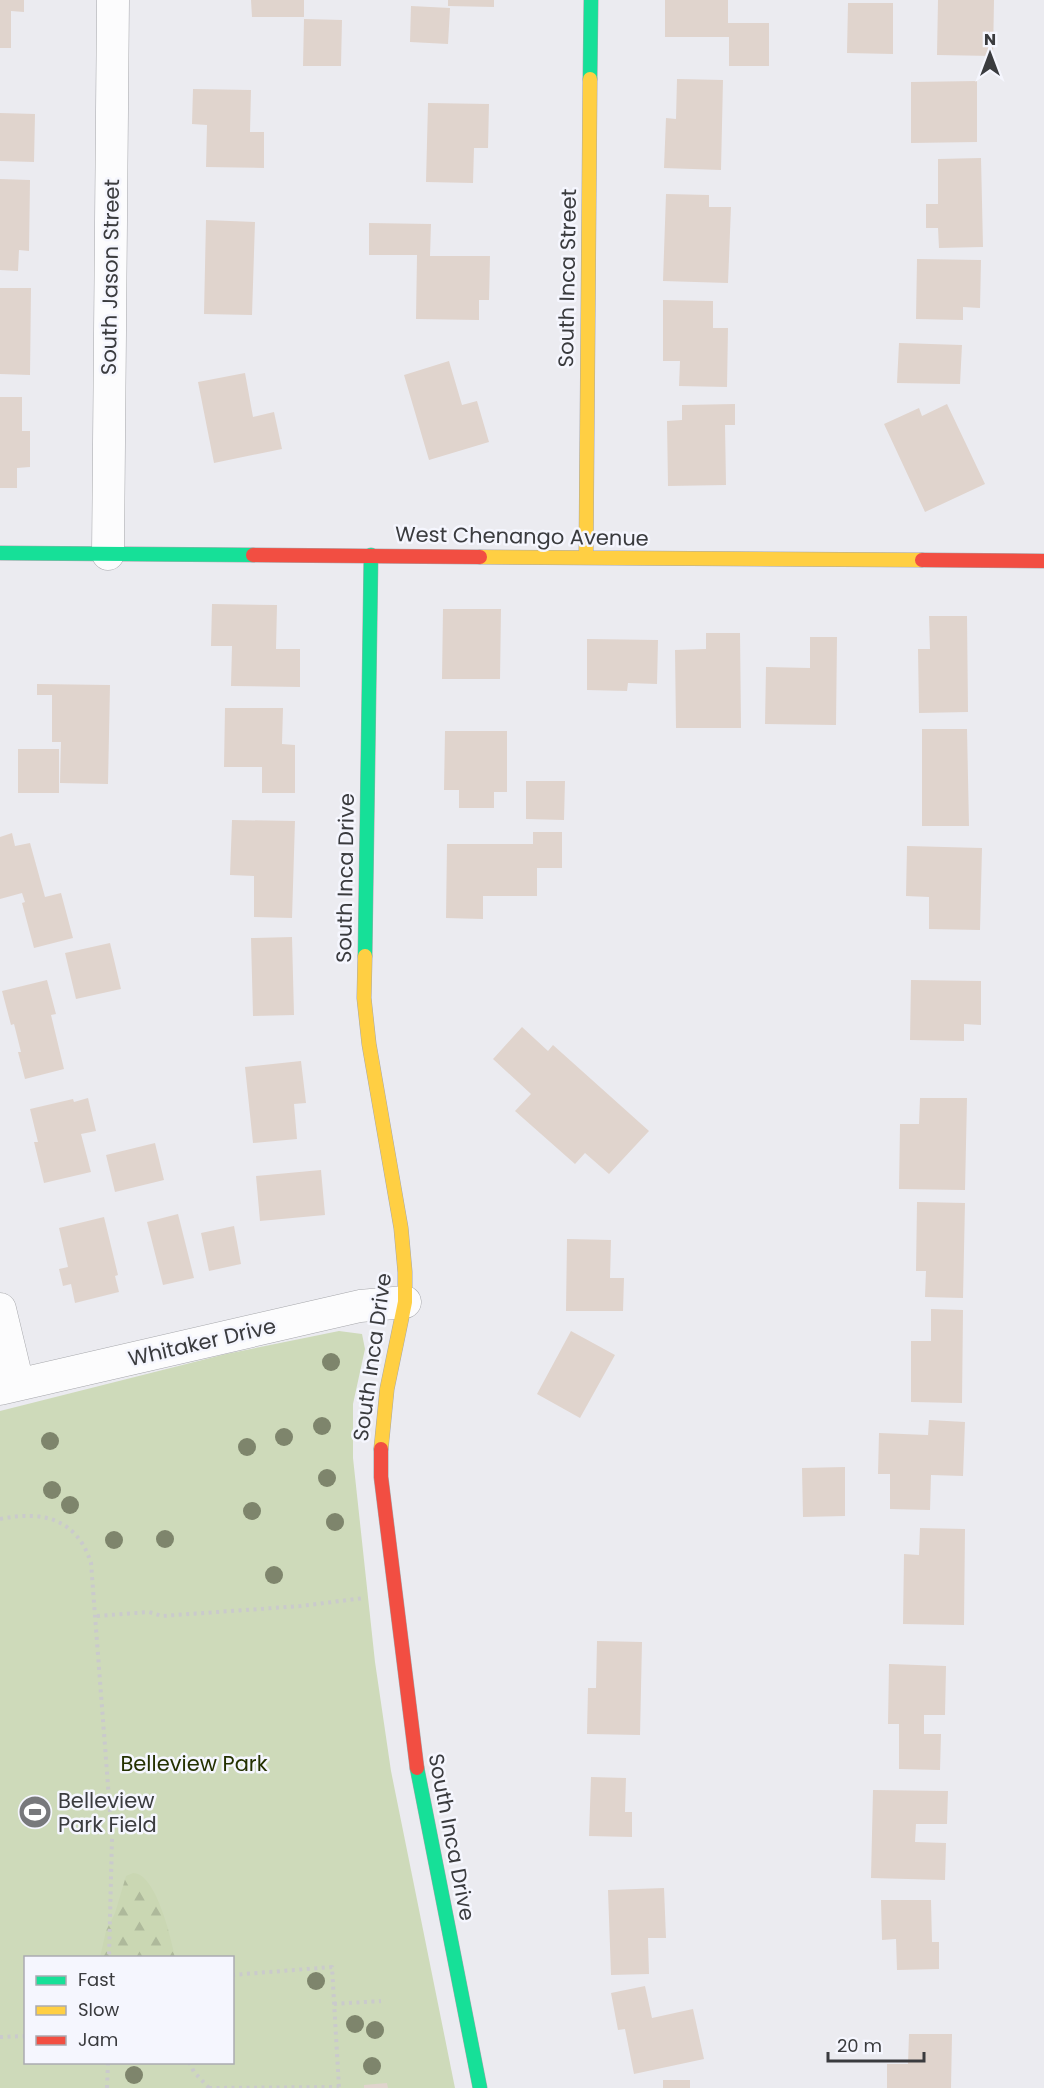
<svg xmlns="http://www.w3.org/2000/svg" width="1044" height="2088" font-family="Poppins,sans-serif">
	<style>
		.green { fill: #cedaba; fill-rule: evenodd }
		.forest { fill: url(#forest-firs) }
		.building { fill: #e0d4cd }
		.lines { fill: none; stroke-linecap: round; stroke-linejoin: round }
		.street-casing { stroke: #a6a7ab; stroke-width: 33 }
		.fast-casing { stroke: #a6a7ab; stroke-width: 15 }
		.slow-casing { stroke: #a6a7ab; stroke-width: 15 }
		.jam-casing { stroke: #a6a7ab; stroke-width: 15 }
		.path { stroke: #cacacc; stroke-width: 4; stroke-dasharray: 3 4.5; stroke-linecap: butt }
		.street { stroke: #fcfcfd; stroke-width: 32 }
		.fast { stroke: #16e098; stroke-width: 14 }
		.slow { stroke: #ffcf43; stroke-width: 14 }
		.jam { stroke: #f24e42; stroke-width: 14 }
		.tree { fill: #7e856c }
		.labels { text-anchor: middle; dominant-baseline: central; stroke-width: 5; stroke-linejoin: round; paint-order: stroke }
		.street-label { font-size: 21px; fill: #3a3b3e; stroke: #f5f6fe }
		.park-label { font-size: 21px; fill: #243100; stroke: #f5f6fe }
		.poi-label { font-size: 21px; fill: #3a3b3e; stroke: #f5f6fe; text-anchor: start }
	</style>
	<defs>
		<pattern id="forest-firs" width="22" height="20" patternUnits="userSpaceOnUse" patternTransform="scale(1.5)"><rect width="22" height="20" fill="#cad7b3"/><path d="M5 1l3.5 6h-7zM16 11l3.5 6h-7z" fill="#aeb99b"/></pattern>
	</defs>
	<rect width="100%" height="100%" fill="#ebebf0"/>
	<path class="green" d="M339,1331L362,1334L365,1349L353,1404V1458L375,1662L391,1771L455,2088H0V1411L226,1354ZM26,1958H232V2062H26Z"/>
	<path class="forest" d="M133,1873C156,1873 171,1938 175,1957H100L106,1931L115,1913L126,1876Z"/>
	<path class="building" d="M0,0H24V12L11,11V48H0Z
		M251,0H304V17H252Z
		M448,0H494V7L448,6Z
		M665,0H728V23H769V66H729V37H665Z
		M938,0H994L993,56L937,55Z
		M848,3H893V54L847,53Z
		M411,6L450,8L448,44L410,42Z
		M304,19L342,20L341,66H303Z
		M677,79L723,80L721,170L664,168L666,118L676,119Z
		M977,81V142L911,143V82Z
		M193,89L251,90L250,132H264V168L206,167L207,125L192,124Z
		M428,103L489,104L488,148H474L473,183L426,182Z
		M0,113L35,114L34,162L0,161Z
		M981,158L983,247L939,248L938,228H926V204H938V159Z
		M0,179L30,180L29,251L19,250L18,271L0,270Z
		M666,194L709,195V207H731L728,283L663,281Z
		M206,220L255,222L252,315L204,314Z
		M369,223L431,224L430,256H490L489,300H479V320L416,319L417,255H369Z
		M917,259L981,260L980,308L963,307V320L916,319Z
		M0,288H31L30,375L0,374Z
		M663,300L713,301V328H728L727,387L679,386L680,361H663Z
		M899,343L962,345L960,384L897,383Z
		M449,361L462,405L477,401L489,442L429,460L404,375Z
		M245,373L253,417L274,412L282,449L214,463L198,382Z
		M0,397H22V431H30V467L17,468V488H0Z
		M735,404V425H725L726,485L668,486L667,421L682,420V405Z
		M947,404L985,484L925,512L884,424L919,408L922,416Z
		M212,604L277,605L276,649H300V687L231,686L232,646H211Z
		M443,609H501L500,679H442Z
		M929,616H967L968,712L919,713L918,649H930Z
		M706,633H740L741,728H676L675,650L706,649Z
		M810,637H837L836,725L765,724L766,667L810,668Z
		M587,639L658,640L657,684L628,683L627,691L587,690Z
		M37,684L110,685L108,784L60,783L61,742H52V695H37Z
		M225,708H283L282,744L295,745V793H262V767H224Z
		M922,729H967L969,826H922Z
		M445,731H507V792H494V808H459V790H444Z
		M18,749H59V793H18Z
		M526,781H565L564,820L526,819Z
		M232,820L295,821L292,918L254,917V876L230,875Z
		M533,832H562V868H537V896H483V919L446,918L447,844H533Z
		M12,833L15,846L30,843L45,897L61,893L73,938L34,948L22,903L25,902L22,893L0,899V837Z
		M907,846L982,848L980,930L929,929V897L906,896Z
		M292,937L294,1015L253,1016L251,938Z
		M110,943L121,989L76,999L65,953Z
		M47,980L56,1014L51,1015L64,1069L25,1079L18,1052H21L14,1024L11,1025L2,991Z
		M911,980L981,981V1025L964,1024V1041L910,1040Z
		M522,1027L548,1051L553,1045L649,1131L609,1174L585,1153L575,1164L515,1111L531,1094L493,1059Z
		M301,1061L306,1103L294,1104L297,1139L253,1143L245,1067Z
		M88,1098L96,1131L81,1134L91,1172L44,1183L34,1142H38L30,1109L73,1099L74,1102Z
		M920,1098H967L965,1190L899,1189L900,1124H919Z
		M155,1143L164,1180L115,1192L106,1155Z
		M321,1170L325,1215L260,1221L256,1176Z
		M917,1202L965,1203L963,1298L925,1297L926,1271H916Z
		M178,1214L194,1278L163,1285L147,1222Z
		M104,1217L118,1275L115,1276L119,1292L75,1303L71,1284L63,1286L59,1269L68,1267L59,1228Z
		M234,1226L241,1264L209,1271L201,1233Z
		M567,1239L611,1240L610,1278H624L623,1311H566Z
		M931,1309L963,1310L962,1403L911,1402V1341H931Z
		M571,1331L615,1355L580,1418L537,1394Z
		M929,1420L965,1422L963,1476L931,1475L930,1510L890,1509V1474H878L879,1433L928,1435Z
		M845,1467V1516L803,1517L802,1468Z
		M920,1528L965,1529L964,1625L903,1624L904,1554L919,1555Z
		M597,1641L642,1642L640,1735L587,1734L588,1688H596Z
		M889,1664L946,1666L945,1715H924V1734H941L940,1770L899,1769V1724H888Z
		M591,1777L626,1778L625,1812H632V1837L589,1836Z
		M873,1790L948,1791L947,1824H916L915,1842L946,1843L945,1880L871,1878Z
		M664,1888L666,1938H648L649,1974L611,1975L608,1890Z
		M881,1900H931L932,1942H939V1969L897,1970L896,1939L882,1940Z
		M645,1986L652,2018L693,2009L704,2059L634,2074L625,2029L618,2030L611,1993Z
		M909,2034H952L951,2088H887V2064H908Z
		M663,2080H690V2088H663Z
		M387,2083L388,2088H364V2085Z"/>
	<g class="lines">
		<g class="street-casing">
			<path id="street" d="M108,554L113,0
				M0,1309L18,1384
				M0,1389L360,1306L405,1302"/>
		</g>
		<g class="fast-casing">
			<path id="fast" d="M590,79L591,0
				M0,553L253,555
				M365,956L371,555
				M417,1768L480,2088"/>
		</g>
		<g class="slow-casing">
			<path id="slow" d="M480,557L922,560
				M586,557L590,79
				M365,956L364,998L369,1044L401,1228L405,1272V1302L387,1389L381,1449"/>
		</g>
		<g class="jam-casing">
			<path id="jam" d="M253,555L480,557
				M922,560L1044,561
				M381,1449V1477L417,1768"/>
		</g>
		<path class="path" d="M0,1519C43,1510 77,1519 91,1563L112,1838L109,1958
			M97,1616L149,1612L162,1616L301,1606L364,1598
			M232,1975L332,1967L339,2088
			M334,2004L381,2001
			M0,2037L26,2036
			M189,2062L194,2072L209,2088
			M107,2088L108,2062
			M209,2088L339,2087"/>
		<use href="#street" class="street"/>
		<use href="#fast" class="fast"/>
		<use href="#slow" class="slow"/>
		<use href="#jam" class="jam"/>
	</g>
	<g class="tree">
		<circle cx="331" cy="1362" r="9"/>
		<circle cx="322" cy="1426" r="9"/>
		<circle cx="284" cy="1437" r="9"/>
		<circle cx="50" cy="1441" r="9"/>
		<circle cx="247" cy="1447" r="9"/>
		<circle cx="327" cy="1478" r="9"/>
		<circle cx="52" cy="1490" r="9"/>
		<circle cx="70" cy="1505" r="9"/>
		<circle cx="252" cy="1511" r="9"/>
		<circle cx="335" cy="1522" r="9"/>
		<circle cx="165" cy="1539" r="9"/>
		<circle cx="114" cy="1540" r="9"/>
		<circle cx="274" cy="1575" r="9"/>
		<circle cx="316" cy="1981" r="9"/>
		<circle cx="355" cy="2024" r="9"/>
		<circle cx="375" cy="2030" r="9"/>
		<circle cx="372" cy="2066" r="9"/>
		<circle cx="134" cy="2075" r="9"/>
	</g>
	<defs>
		<g id="stadium-disc" transform="scale(1.725)"><circle r="9.5" fill="#78797c" stroke="#f5f6fe"/><path d="M0-5a6.5 5 0 1 0 0 10a6.5 5 0 1 0 0-10ZM-3.5-1.8h7v3.6h-7Z" fill="#fff"/></g>
	</defs>
	<g fill-rule="evenodd">
		<use href="#stadium-disc" x="35" y="1812"/>
	</g>
	<g class="labels">
		<g class="street-label">
			<text transform="translate(110 277) rotate(-89)">South Jason Street</text>
			<text transform="translate(567 278) rotate(-89)">South Inca Street</text>
			<text transform="translate(522 536) rotate(1)">West Chenango Avenue</text>
			<text transform="translate(345 878) rotate(-89)">South Inca Drive</text>
			<text transform="translate(202 1342) rotate(-13)">Whitaker Drive</text>
			<text transform="translate(372 1357) rotate(-82)">South Inca Drive</text>
			<text transform="translate(452 1837) rotate(79)">South Inca Drive</text>
		</g>
		<g class="park-label">
			<text x="194" y="1763">Belleview Park</text>
		</g>
		<g class="poi-label">
			<text x="58" y="1800">Belleview<tspan x="58" dy="24">Park Field</tspan></text>
		</g>
	</g>
	<rect x="24" y="1956" width="210" height="108" fill="#f5f6fe" stroke="#aaabb1" stroke-width="1.5"/>
	<rect x="36" y="1976" width="30" height="9" fill="#16e098" stroke="#aaabb1" stroke-width="1.5"/>
	<text x="78" y="1986" font-size="18" fill="#3a3b3e">Fast</text>
	<rect x="36" y="2006" width="30" height="9" fill="#ffcf43" stroke="#aaabb1" stroke-width="1.5"/>
	<text x="78" y="2016" font-size="18" fill="#3a3b3e">Slow</text>
	<rect x="36" y="2036" width="30" height="9" fill="#f24e42" stroke="#aaabb1" stroke-width="1.5"/>
	<text x="78" y="2046" font-size="18" fill="#3a3b3e">Jam</text>
	<g transform="translate(990 54)" stroke="#f5f6fe" stroke-width="4.5" paint-order="stroke">
	<path d="M0-4.5L10 22L0 15L-10 22Z" fill="#3a3b3e"/>
	<text y="-9" font-size="16" font-weight="bold" text-anchor="middle" fill="#3a3b3e">N</text>
	</g>
	<path d="M828 2052v9h96v-9" fill="none" stroke="#3a3b3e" stroke-width="3"/>
	<text x="837" y="2052" font-size="18" fill="#3a3b3e" stroke="#f5f6fe" stroke-width="4.5" paint-order="stroke">20 m</text>
</svg>
